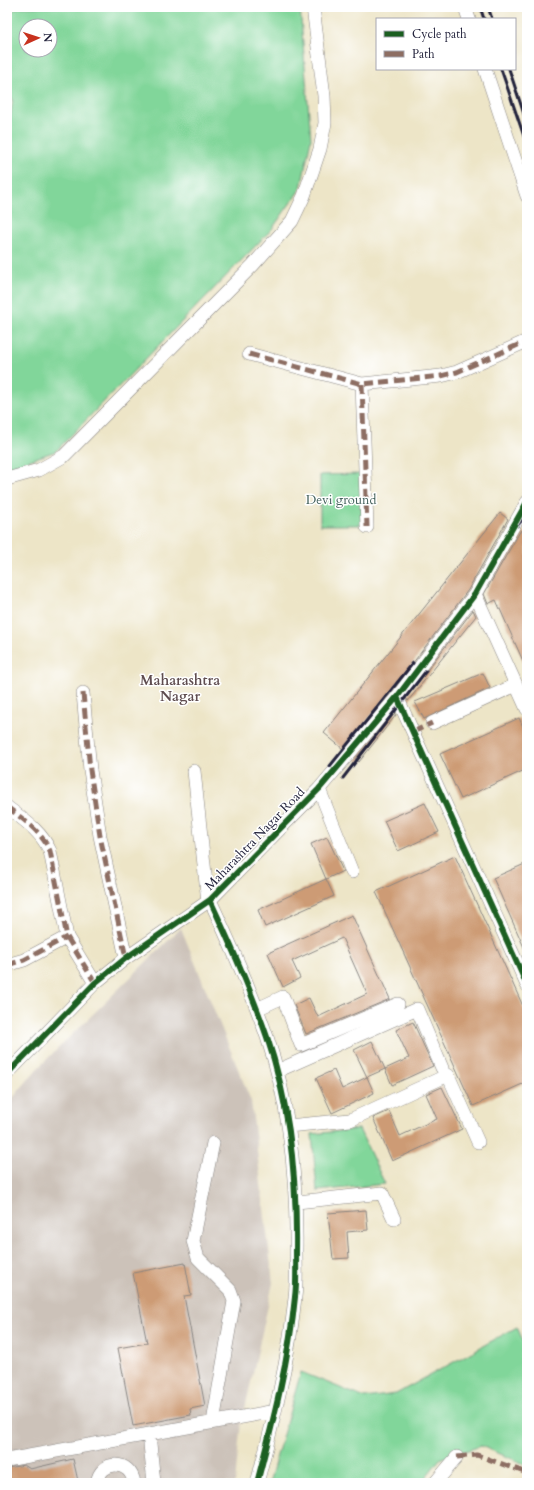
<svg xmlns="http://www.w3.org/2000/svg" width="534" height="1490" font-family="Cardo,serif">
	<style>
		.industrial { fill: #ccc2b9 }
		.green { fill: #81d69a; stroke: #527c6a; fill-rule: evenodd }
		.building { fill: #cd9b74 }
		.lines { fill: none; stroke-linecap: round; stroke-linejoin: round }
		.minor-casing { stroke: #888481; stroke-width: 14 }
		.minor { stroke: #fff; stroke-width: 13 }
		.rail { stroke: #22223b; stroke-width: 3 }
		.quiet { stroke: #8d6e63; stroke-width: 5; stroke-dasharray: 10 5; stroke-linecap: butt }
		.cycleway-casing { stroke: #fff; stroke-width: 8 }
		.cycleway { stroke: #1b5e20; stroke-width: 6 }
		.labels { text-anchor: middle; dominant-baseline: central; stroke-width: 3; stroke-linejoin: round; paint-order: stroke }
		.park-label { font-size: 13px; fill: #43615c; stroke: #fff }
		.street-label { font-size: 13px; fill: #22223b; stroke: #fff }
		.neighbourhood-label { font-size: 14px; font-weight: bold; fill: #5e4c4f; stroke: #fff }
	</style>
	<rect width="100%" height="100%" fill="#fff"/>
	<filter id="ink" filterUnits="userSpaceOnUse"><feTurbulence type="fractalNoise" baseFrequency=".025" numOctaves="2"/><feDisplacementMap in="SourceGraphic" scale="8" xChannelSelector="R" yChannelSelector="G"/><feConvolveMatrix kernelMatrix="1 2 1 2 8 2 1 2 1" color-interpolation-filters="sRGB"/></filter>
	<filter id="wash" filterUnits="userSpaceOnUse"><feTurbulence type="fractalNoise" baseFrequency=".012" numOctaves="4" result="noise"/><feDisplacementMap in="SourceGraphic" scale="16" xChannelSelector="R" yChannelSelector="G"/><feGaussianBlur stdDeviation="0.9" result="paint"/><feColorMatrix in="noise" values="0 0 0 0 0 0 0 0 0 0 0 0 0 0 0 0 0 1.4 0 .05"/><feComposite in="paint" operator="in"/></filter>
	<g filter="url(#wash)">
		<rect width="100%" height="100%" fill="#ede5c7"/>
		<path class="industrial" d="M181,928L251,1101L273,1283L240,1431L235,1483H7V1105L37,1069Z"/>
		<path class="green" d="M20,7H300L311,139L301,188L272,229L56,451L7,468V141L13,99L7,92V13ZM26,26H50V50H26Z
			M362,474L363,525H320V475Z
			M359,1129L385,1184L317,1191L312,1134Z
			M517,1327L527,1350V1465L481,1446L440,1459L421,1483H269L301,1372L365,1398L396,1394Z"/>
		<g id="blocks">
			<path class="building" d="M500,513L508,519L468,590L391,692L343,749L324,733Z
				M521,530L527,535V670L496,600L488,604L484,594Z
				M473,610L476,616L408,701L406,698Z
				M483,673L490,688L424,719L415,702Z
				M395,712L396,715L359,762L355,759Z
				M519,718L527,735V769L461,799L440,754Z
				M425,803L439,832L398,851L384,821Z
				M327,837L343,871L326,879L311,844Z
				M455,856L527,1015V1082L473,1106L376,892Z
				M527,863V954L493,878Z
				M326,879L334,896L265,927L258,910Z
				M352,915L390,999L306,1034L294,1005L309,998L318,1017L367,994L342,938L292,961L300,978L283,987L268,953Z
				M413,1022L433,1066L392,1085L385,1069L409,1058L396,1030Z
				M372,1041L385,1069L367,1077L354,1050Z
				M334,1070L342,1089L367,1077L374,1093L332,1113L316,1078Z
				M442,1087L462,1129L392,1161L373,1118L389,1111L400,1136L419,1127L437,1119L426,1094Z
				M366,1210L368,1230L347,1232L349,1258L333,1259L328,1213Z
				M185,1263L191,1295L184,1296L205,1406L190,1409L191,1415L133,1426L118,1348L147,1343L133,1273Z
				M73,1459L78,1481L69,1483H7V1468L24,1465L30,1469Z"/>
		</g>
	</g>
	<g filter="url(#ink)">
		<use href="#blocks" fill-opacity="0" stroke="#888481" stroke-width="1"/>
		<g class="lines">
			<g class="minor-casing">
				<path id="minor" d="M465,7L469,19
					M485,69L527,196
					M249,354L362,384L441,376L457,372L527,341
					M362,384L367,527
					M7,479L39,470L64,456L253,265L292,221L304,196L320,149L325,123L324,96L313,7
					M475,594L527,709
					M83,693L90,770L100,836L126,958
					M397,697L527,985
					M432,723L516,685
					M194,771L208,902
					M319,789L352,872
					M7,807C24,820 41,831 50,851L67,937L95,983
					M210,900C231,945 251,990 267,1037C290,1105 297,1180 296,1251C296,1266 297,1282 295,1297C289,1360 273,1422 257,1483
					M7,965L24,960L67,937
					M257,1009L283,997L301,1045L398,1004
					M277,1071L417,1009L442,1068
					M7,1074L95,983L126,958L210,900L319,789L397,697L475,594L527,502
					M288,1126L350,1120L448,1075L478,1142
					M213,1143L193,1241L198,1258L230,1290L234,1301L213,1422
					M297,1202L382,1193L394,1219
					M149,1434L154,1483
					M7,1460L275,1411
					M97,1483C100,1459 131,1459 134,1483
					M435,1483L457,1457"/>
			</g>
			<use href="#minor" class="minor"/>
			<path class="rail" d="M480,7L484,19
				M488,7L492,19
				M501,69L527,145
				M509,69L527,123
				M517,526L527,514
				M330,766L413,663
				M343,778L426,671"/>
			<path class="quiet" d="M249,354L362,384L441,376L457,372L527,341
				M362,384L367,527
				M83,693L90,770L100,836L126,958
				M413,732L432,723
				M7,807C24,820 41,831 50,851L67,937L95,983
				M7,965L24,960L67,937
				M457,1457L477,1455L527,1473"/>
			<g class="cycleway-casing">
				<path id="cycleway" d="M397,697L527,985
					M210,900C231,945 251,990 267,1037C290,1105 297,1180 296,1251C296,1266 297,1282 295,1297C289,1360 273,1422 257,1483
					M7,1074L95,983L126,958L210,900L319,789L397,697L475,594L527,502"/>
			</g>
			<use href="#cycleway" class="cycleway"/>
		</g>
	</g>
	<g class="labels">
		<g class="park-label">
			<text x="341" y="500">Devi ground</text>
		</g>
		<g class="street-label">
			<text transform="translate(255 839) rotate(-46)">Maharashtra Nagar Road</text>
		</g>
		<g class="neighbourhood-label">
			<text x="180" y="680">Maharashtra<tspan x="180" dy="16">Nagar</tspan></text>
		</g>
	</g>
	<rect width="534" height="1490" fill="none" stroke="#fff" stroke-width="24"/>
	<rect x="376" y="18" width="140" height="52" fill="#ffffff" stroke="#a7a7b1"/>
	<rect x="384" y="31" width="20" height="6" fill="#1b5e20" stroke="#a7a7b1"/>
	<text x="412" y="38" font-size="12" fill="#22223b">Cycle path</text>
	<rect x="384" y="51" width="20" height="6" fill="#8d6e63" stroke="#a7a7b1"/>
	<text x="412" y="58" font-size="12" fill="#22223b">Path</text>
	<g transform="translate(38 38) rotate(87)"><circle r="19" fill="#ffffff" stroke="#a7a7b1"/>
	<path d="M0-3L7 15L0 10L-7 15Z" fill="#c8321e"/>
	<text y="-6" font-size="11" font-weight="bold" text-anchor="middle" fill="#22223b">N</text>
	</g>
</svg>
